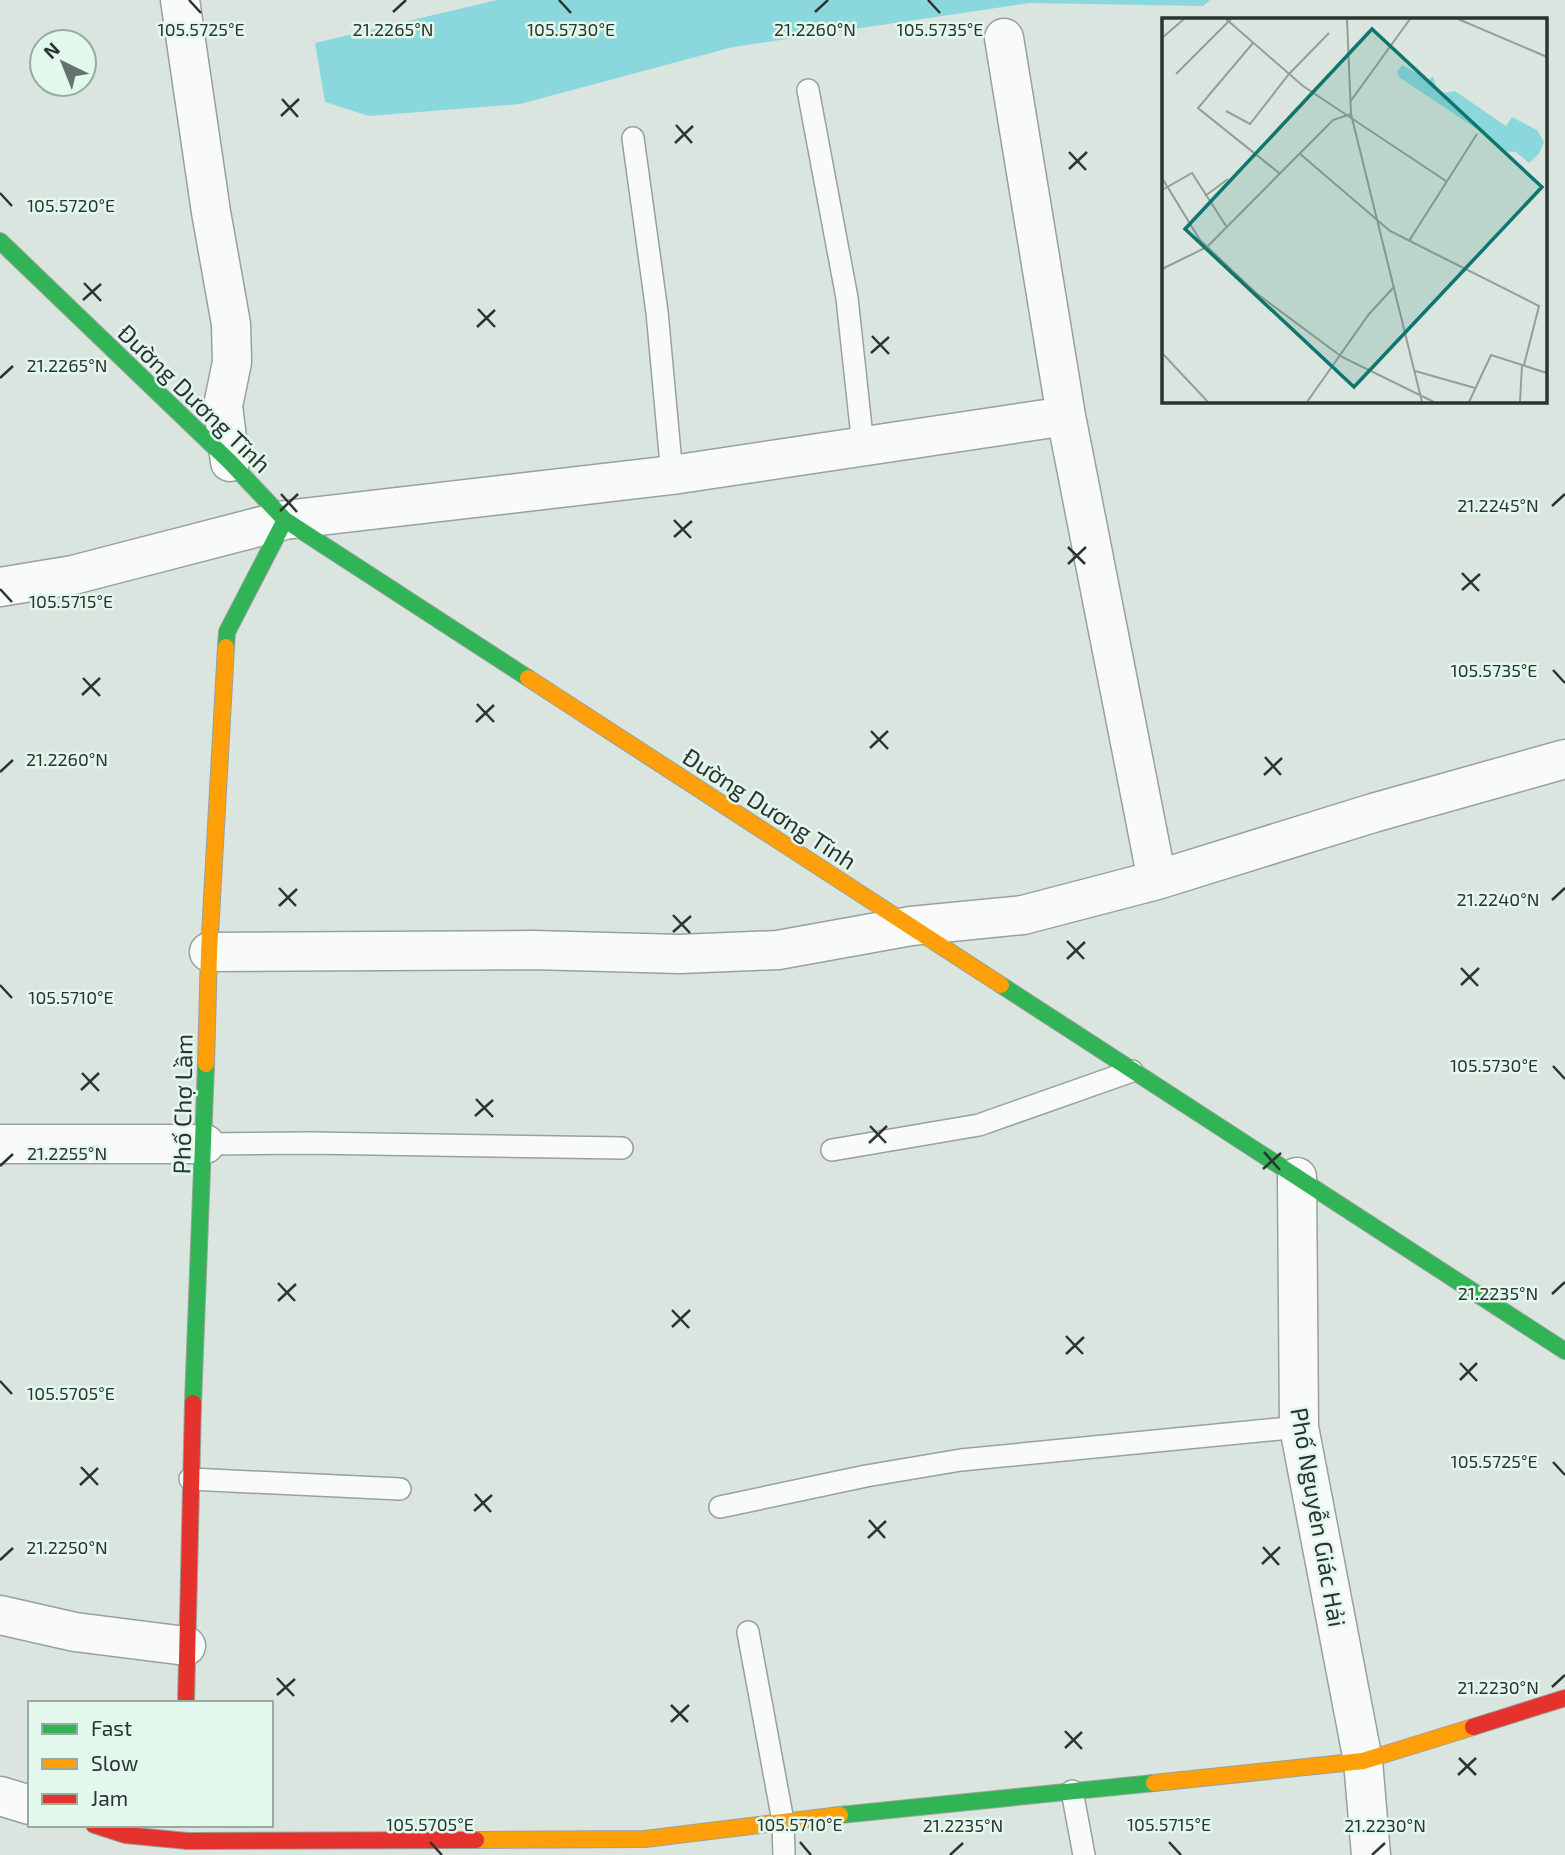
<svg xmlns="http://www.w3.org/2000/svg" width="1565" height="1855" font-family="'Exo 2',sans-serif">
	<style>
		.water { fill: #8ad8dd }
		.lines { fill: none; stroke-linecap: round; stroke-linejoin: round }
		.lane-casing { stroke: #98a19c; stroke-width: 24 }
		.street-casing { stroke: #98a19c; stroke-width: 41 }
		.fast-casing { stroke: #98a19c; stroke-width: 18 }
		.slow-casing { stroke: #98a19c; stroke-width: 18 }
		.jam-casing { stroke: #98a19c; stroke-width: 18 }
		.lane { stroke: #f9fbfa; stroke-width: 21 }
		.street { stroke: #f9fbfa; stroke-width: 38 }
		.fast { stroke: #30b455; stroke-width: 16 }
		.slow { stroke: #ff9f0a; stroke-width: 16 }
		.jam { stroke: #e5322d; stroke-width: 16 }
		.ticks { fill: none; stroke: #2b342f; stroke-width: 2.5 }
		.labels { text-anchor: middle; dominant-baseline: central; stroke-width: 5; stroke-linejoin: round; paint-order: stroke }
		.street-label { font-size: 24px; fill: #2b342f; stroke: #e2f8ec }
		.inset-road { fill: none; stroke: #949e99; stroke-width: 2 }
		.view { fill: #0f766e; fill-opacity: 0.15; stroke: #0f766e; stroke-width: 3.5 }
		.inset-edge { fill: none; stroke: #2b342f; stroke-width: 3.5 }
		.ticks-label { font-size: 18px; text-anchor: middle; fill: #2b342f; stroke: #e2f8ec; stroke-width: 5; stroke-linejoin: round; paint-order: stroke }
	</style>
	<rect width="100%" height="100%" fill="#dae5df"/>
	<path class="water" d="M497,0H1210L1203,6L1029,3L733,47L520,104L369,116L325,102L315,43Z"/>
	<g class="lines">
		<g class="lane-casing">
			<path id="lane" d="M808,90L847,298L863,446
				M633,138L657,312L672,475
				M205,1144L311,1143L622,1148
				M832,1150L979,1125L1132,1071
				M190,1479L400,1489
				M720,1507L866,1476L961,1460L1299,1427
				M748,1632L783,1821L784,1855
				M1072,1791L1084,1855"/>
		</g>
		<g class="street-casing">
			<path id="street" d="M180,0L211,212L231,324L232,362L223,406L230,462
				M1004,38L1066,416L1157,880
				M0,587L73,575L285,520L672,475L1066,416
				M209,952L533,950L680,954L778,950L911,926L1023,915L1157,880L1373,813L1565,759
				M0,1144H205
				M1297,1177L1299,1427L1363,1761L1371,1855
				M0,1615L75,1632L186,1646
				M0,1796L30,1805"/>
		</g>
		<g class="fast-casing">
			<path id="fast" d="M0,241L230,462L285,520L528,678
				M226,647L227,632L285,520
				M1001,985L1565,1351
				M193,1403L206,1064
				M840,1815L1154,1783"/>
		</g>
		<g class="slow-casing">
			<path id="slow" d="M528,678L1001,985
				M206,1064L209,952L226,647
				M1154,1783L1363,1761L1473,1727
				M476,1840L645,1839L840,1815"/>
		</g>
		<g class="jam-casing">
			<path id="jam" d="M186,1703L193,1403
				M1473,1727L1565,1698
				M94,1825L125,1835L187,1841L476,1840"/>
		</g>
		<use href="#lane" class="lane"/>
		<use href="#street" class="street"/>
		<use href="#fast" class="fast"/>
		<use href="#slow" class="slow"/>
		<use href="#jam" class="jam"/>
	</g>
	<path class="ticks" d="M189,0L201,13M559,0L571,13M928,0L940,13M393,12L406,0M815,12L828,0M282,99L298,117M281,116L299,99M676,125L692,143M675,143L693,126M1069,152L1086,170M1069,169L1087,152M0,193L12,206M84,283L101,301M83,300L101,284M478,309L495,327M477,327L495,310M872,336L889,354M871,353L889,337M0,378L13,366M281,494L297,512M1552,506L1565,494M280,511L298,494M674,520L691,538M674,537L692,521M1068,547L1085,564M1068,564L1086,547M1462,573L1479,591M0,589L12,602M1462,590L1480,574M1553,670L1565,683M83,678L100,696M82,695L100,678M477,704L494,722M476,722L494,705M871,731L888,749M870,748L888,731M1265,757L1281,775M0,772L13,760M1264,775L1282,758M279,888L296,906M1552,900L1565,888M279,906L297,889M673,915L690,933M673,932L691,916M1067,941L1084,959M1067,959L1085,942M1461,968L1478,986M0,985L12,998M1461,985L1479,968M1553,1066L1565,1079M82,1073L99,1091M81,1090L99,1073M476,1099L493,1117M475,1116L493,1100M870,1126L886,1143M869,1143L887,1126M1264,1152L1280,1170M0,1166L13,1154M1263,1169L1281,1153M278,1283L295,1301M1552,1294L1565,1282M278,1301L296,1284M672,1310L689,1328M672,1327L690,1310M1066,1336L1083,1354M1066,1354L1084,1337M1460,1363L1477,1381M1460,1380L1477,1363M0,1381L12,1394M1553,1462L1565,1475M81,1467L98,1485M80,1485L98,1468M475,1494L491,1512M474,1511L492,1495M869,1520L885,1538M868,1538L886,1521M1263,1547L1279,1565M0,1560L13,1548M1262,1564L1280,1547M277,1678L294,1696M1552,1687L1565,1675M277,1695L295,1679M671,1705L688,1722M671,1722L689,1705M1065,1731L1082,1749M1065,1748L1082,1732M1459,1758L1476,1775M1458,1775L1476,1758M430,1842L442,1855M800,1842L811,1855M1169,1842L1181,1855M950,1855L963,1843M1372,1855L1385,1843"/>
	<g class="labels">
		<g class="street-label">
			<text transform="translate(195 398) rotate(44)">Đường Dương Tĩnh</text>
			<text transform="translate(770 808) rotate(33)">Đường Dương Tĩnh</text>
			<text transform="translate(182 1104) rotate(-89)">Phố Chợ Lầm</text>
			<text transform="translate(1319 1517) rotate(80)">Phố Nguyễn Giác Hải</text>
		</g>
	</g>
	<g transform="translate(1162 18)">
		<rect width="385" height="385" fill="#dae5df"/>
		<path d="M240,47L267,62L271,58L275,71L282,75L293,73L344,108L350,99L375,112L382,124L377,136L367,145L354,134L340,133L321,115L238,60L235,54Z" fill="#8ad8dd"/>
		<path class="inset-road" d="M64,1L141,68L284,163M185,1L189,96L260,384M296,1L385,39M0,20L22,1M91,25L36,90L117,155M14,56L69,1M188,84L248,1M64,93L88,106L127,56L167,15M137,135L228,213L377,288L362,347M0,160L38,222L94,275L180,339L272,384M0,172L30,155L64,208M43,178L66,161M247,223L315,116M0,251L45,229L171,102L189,96M0,335L46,384M253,353L313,370M145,384L207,296L232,269M307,384L329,337L385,355M358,384L360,347"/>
		<path class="view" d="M210,11L380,169L192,369L23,211Z"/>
		<rect width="385" height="385" class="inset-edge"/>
	</g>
	<g class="ticks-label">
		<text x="393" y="36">21.2265°N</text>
		<text x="815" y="36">21.2260°N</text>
		<text x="201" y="36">105.5725°E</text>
		<text x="940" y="36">105.5735°E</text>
		<text x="571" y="36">105.5730°E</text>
		<text x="71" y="212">105.5720°E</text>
		<text x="67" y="372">21.2265°N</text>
		<text x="1498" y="512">21.2245°N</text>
		<text x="71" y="608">105.5715°E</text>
		<text x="1494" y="677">105.5735°E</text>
		<text x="67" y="766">21.2260°N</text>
		<text x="1498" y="906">21.2240°N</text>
		<text x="71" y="1004">105.5710°E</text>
		<text x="1494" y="1072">105.5730°E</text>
		<text x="67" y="1160">21.2255°N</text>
		<text x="1498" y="1300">21.2235°N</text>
		<text x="71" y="1400">105.5705°E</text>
		<text x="1494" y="1468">105.5725°E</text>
		<text x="67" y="1554">21.2250°N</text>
		<text x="1498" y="1694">21.2230°N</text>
		<text x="430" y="1831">105.5705°E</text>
		<text x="800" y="1831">105.5710°E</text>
		<text x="1169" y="1831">105.5715°E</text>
		<text x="963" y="1832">21.2235°N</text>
		<text x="1385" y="1832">21.2230°N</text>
	</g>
	<rect x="28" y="1701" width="245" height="126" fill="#e2f8ec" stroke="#99aaa0" stroke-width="2"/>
	<rect x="42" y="1724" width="35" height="10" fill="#30b455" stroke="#99aaa0" stroke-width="2"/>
	<text x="91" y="1736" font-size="21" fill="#2b342f">Fast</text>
	<rect x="42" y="1759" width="35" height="10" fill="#ff9f0a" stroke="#99aaa0" stroke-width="2"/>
	<text x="91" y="1771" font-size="21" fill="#2b342f">Slow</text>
	<rect x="42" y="1794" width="35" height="10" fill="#e5322d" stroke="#99aaa0" stroke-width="2"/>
	<text x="91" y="1806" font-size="21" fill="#2b342f">Jam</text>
	<g transform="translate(63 63) rotate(317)"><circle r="33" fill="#e2f8ec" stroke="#99aaa0" stroke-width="2"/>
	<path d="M0-5L12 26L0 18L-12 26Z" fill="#68726d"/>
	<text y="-10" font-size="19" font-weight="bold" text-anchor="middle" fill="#2b342f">N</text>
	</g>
</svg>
